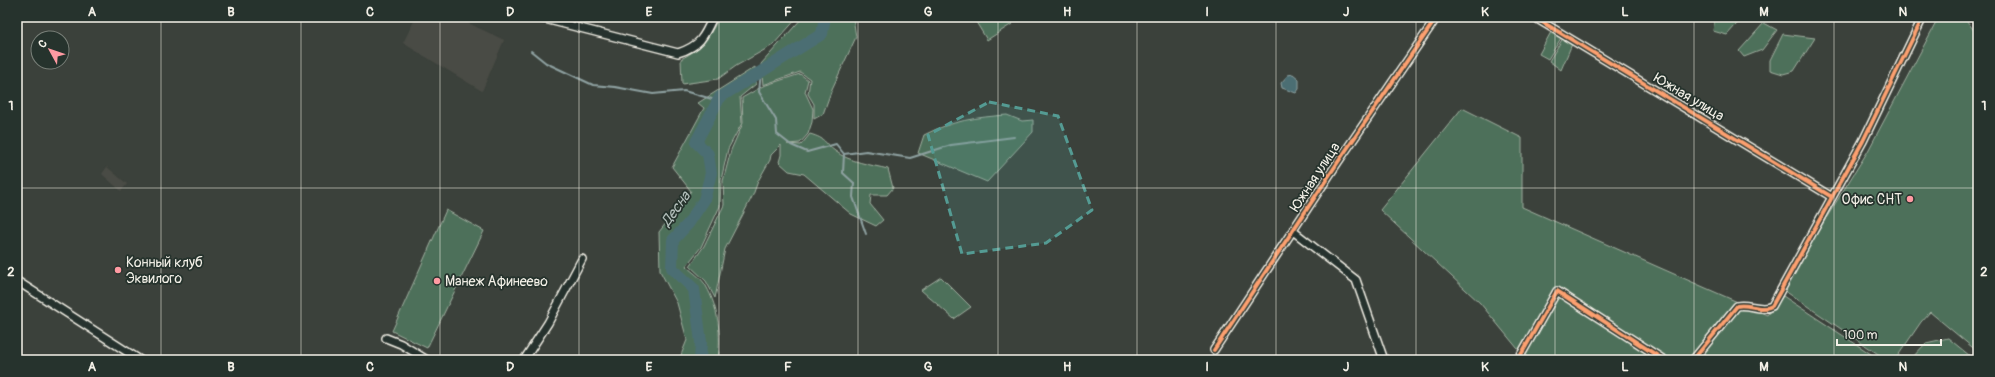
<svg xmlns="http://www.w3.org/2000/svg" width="1995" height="377" font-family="Pangolin,sans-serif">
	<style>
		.built { fill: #4a4b45 }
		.green { fill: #4e705a; stroke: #a1b0a1 }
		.water { fill: #4c6e73; stroke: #8fa2a2 }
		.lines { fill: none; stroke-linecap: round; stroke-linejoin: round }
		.stream { stroke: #8fa2a2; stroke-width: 2 }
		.river { stroke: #4c6e73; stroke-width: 12 }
		.minor-casing { stroke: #f4f1e8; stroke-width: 10 }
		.minor { stroke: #26332d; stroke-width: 7 }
		.cycleway-casing { stroke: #26332d; stroke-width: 6 }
		.cycleway { stroke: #fca06f; stroke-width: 4 }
		.marked { fill: #549b93; fill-opacity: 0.2; stroke: #549b93; stroke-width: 3; stroke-dasharray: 8 5; stroke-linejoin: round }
		.grid { fill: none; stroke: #f4f1e8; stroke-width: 1; stroke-opacity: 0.55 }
		.poi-dot { fill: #ff9aa2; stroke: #26332d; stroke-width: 1.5 }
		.labels { text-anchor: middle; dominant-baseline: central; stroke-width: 3.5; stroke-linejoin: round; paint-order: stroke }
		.street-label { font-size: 14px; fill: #f4f1e8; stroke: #26332d }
		.poi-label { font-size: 14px; fill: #f4f1e8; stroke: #26332d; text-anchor: start }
		.water-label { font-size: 15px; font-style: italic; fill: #b1bdb9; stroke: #26332d }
		.neatline { fill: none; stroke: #f4f1e8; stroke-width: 1.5 }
		.grid-label { font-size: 13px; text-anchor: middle; font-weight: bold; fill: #f4f1e8 }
	</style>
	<rect width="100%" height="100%" fill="#3b413b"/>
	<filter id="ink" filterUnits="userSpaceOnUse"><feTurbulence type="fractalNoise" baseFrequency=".025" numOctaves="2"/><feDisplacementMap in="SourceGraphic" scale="8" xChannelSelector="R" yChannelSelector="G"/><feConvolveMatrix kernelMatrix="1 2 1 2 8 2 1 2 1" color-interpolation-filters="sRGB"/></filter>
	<g filter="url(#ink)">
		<path class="built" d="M416,17H455L504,40L482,91L403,43Z
			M107,167L127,184L121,191L102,174Z"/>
		<path class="green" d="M719,17H798L773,45L736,66L718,79L682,84L681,59C702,48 709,38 719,17Z
			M803,17H853L856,37L832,89L823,114L814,119V104L808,94L810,79L800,72L763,85L761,64Z
			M978,17H1016L1012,24L987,40L976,22Z
			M1715,17H1743L1727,35L1713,31Z
			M1939,17H1964L1978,36V352L1930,312L1921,322L1895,360H1887L1782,289L1868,151Z
			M1764,23L1777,30L1762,50L1744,57L1739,51Z
			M1551,32L1561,38L1548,59L1539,54Z
			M1783,34L1815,38L1794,71L1783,74L1770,70V60Z
			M1563,38L1572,44L1561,70L1549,61Z
			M755,67L756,84L740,97L742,123L728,149L721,180L720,206L701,247L686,266C692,272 702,278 706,286C719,309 721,335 718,360H679L687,340L677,303L660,271L659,232L691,191L672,167L704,108L698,103Z
			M800,74L808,80L805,92L813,109L812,122L808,134L800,143L787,144L801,145L810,134C827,139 823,142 835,151C849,162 872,165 888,169L893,188L887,195H871L870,204L883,220L876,226L851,214L804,174L789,171L779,162L781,155V145L771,155L770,160L758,181L753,195L725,249L715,298L706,281L690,266L704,246L724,205L723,181L731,150L743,123L742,98L763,86Z
			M1462,108L1522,138V207L1767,315L1783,296L1880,360H1527L1480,303L1380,210Z
			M1007,115L1022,121L1033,120V132L987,182L918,153L924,135C951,121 977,117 1007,115Z
			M446,210L484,231L427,348L392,331Z
			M941,277L971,307L954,319L921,290Z
			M1948,338L1975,360H1910L1926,343Z"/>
		<path class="water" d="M1293,74L1299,79V89L1296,93L1282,88L1281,83L1288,75Z"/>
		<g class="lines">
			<path class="stream" d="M531,51L546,63L593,85L615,87L653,94L684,91L719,101
				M761,72L759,92L776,120L777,134L791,145L807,152L836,144L844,154L843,173L854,183L853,197L866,234
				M844,154L866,151L910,158L951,145L1014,137"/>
			<path class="river" d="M700,360L701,342L694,289L672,268L673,240L688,224L704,200L711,173L708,154L696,142L720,97L822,34L825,17"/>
			<g class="minor-casing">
				<path id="minor" d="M537,17L678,53C700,46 704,37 713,17
					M1534,17L1832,197
					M1293,231L1356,280L1384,360
					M17,281L140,360
					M386,338L401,344L427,360
					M1214,350L1338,162L1437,17
					M524,360L548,323L582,259
					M1518,360L1557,291L1664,360
					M1693,360L1737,306C1748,303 1761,312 1772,306L1863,141L1923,17"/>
			</g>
			<use href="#minor" class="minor"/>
			<g class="cycleway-casing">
				<path id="cycleway" d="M1534,17L1832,197
					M1214,350L1338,162L1437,17
					M1518,360L1557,291L1664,360
					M1693,360L1737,306C1748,303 1761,312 1772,306L1863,141L1923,17"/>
			</g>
			<use href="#cycleway" class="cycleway"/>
		</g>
	</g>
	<path class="marked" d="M989,102L1058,116L1092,210L1046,243L962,254L928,135Z"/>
	<path class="grid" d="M161,17V360M301,17V360M440,17V360M579,17V360M719,17V360M858,17V360M998,17V360M1137,17V360M1276,17V360M1416,17V360M1555,17V360M1694,17V360M1834,17V360M17,188H1978"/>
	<g class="poi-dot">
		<circle cx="1910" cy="199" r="4"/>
		<circle cx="118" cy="270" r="4"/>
		<circle cx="437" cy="281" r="4"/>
	</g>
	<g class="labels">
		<g class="street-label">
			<text transform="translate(1689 97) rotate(31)">Южная улица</text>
			<text transform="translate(1315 177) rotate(-57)">Южная улица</text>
		</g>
		<g class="poi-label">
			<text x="1902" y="199" text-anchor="end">Офис СНТ</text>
			<text x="126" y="262">Конный клуб<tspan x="126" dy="16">Эквилого</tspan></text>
			<text x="445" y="281">Манеж Афинеево</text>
		</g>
		<g class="water-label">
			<text transform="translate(676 209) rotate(-54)">Десна</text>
		</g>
	</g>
	<rect width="1995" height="377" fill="none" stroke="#26332d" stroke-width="44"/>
	<g transform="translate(50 50) rotate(310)"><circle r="19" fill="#26332d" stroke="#787f78"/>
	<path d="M0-3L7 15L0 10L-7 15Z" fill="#ff9aa2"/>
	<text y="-6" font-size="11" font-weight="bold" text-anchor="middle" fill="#f4f1e8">С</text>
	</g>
	<path d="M1837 339v6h104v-6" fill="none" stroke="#f4f1e8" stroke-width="2"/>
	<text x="1843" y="339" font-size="12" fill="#f4f1e8" stroke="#26332d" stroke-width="3" paint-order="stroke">100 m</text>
	<rect x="22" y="22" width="1951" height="333" class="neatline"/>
	<g class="grid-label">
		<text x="92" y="16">A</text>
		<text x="231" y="16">B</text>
		<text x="370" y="16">C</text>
		<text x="510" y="16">D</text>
		<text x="649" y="16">E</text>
		<text x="788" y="16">F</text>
		<text x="928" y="16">G</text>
		<text x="1067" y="16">H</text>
		<text x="1207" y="16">I</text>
		<text x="1346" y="16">J</text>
		<text x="1485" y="16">K</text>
		<text x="1625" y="16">L</text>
		<text x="1764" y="16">M</text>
		<text x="1903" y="16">N</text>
		<text x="11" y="110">1</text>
		<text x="1984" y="110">1</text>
		<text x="11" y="276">2</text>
		<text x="1984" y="276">2</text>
		<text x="92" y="371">A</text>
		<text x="231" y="371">B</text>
		<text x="370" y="371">C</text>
		<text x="510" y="371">D</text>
		<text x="649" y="371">E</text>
		<text x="788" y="371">F</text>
		<text x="928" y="371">G</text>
		<text x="1067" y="371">H</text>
		<text x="1207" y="371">I</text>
		<text x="1346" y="371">J</text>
		<text x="1485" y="371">K</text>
		<text x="1625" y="371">L</text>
		<text x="1764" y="371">M</text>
		<text x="1903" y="371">N</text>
	</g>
</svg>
